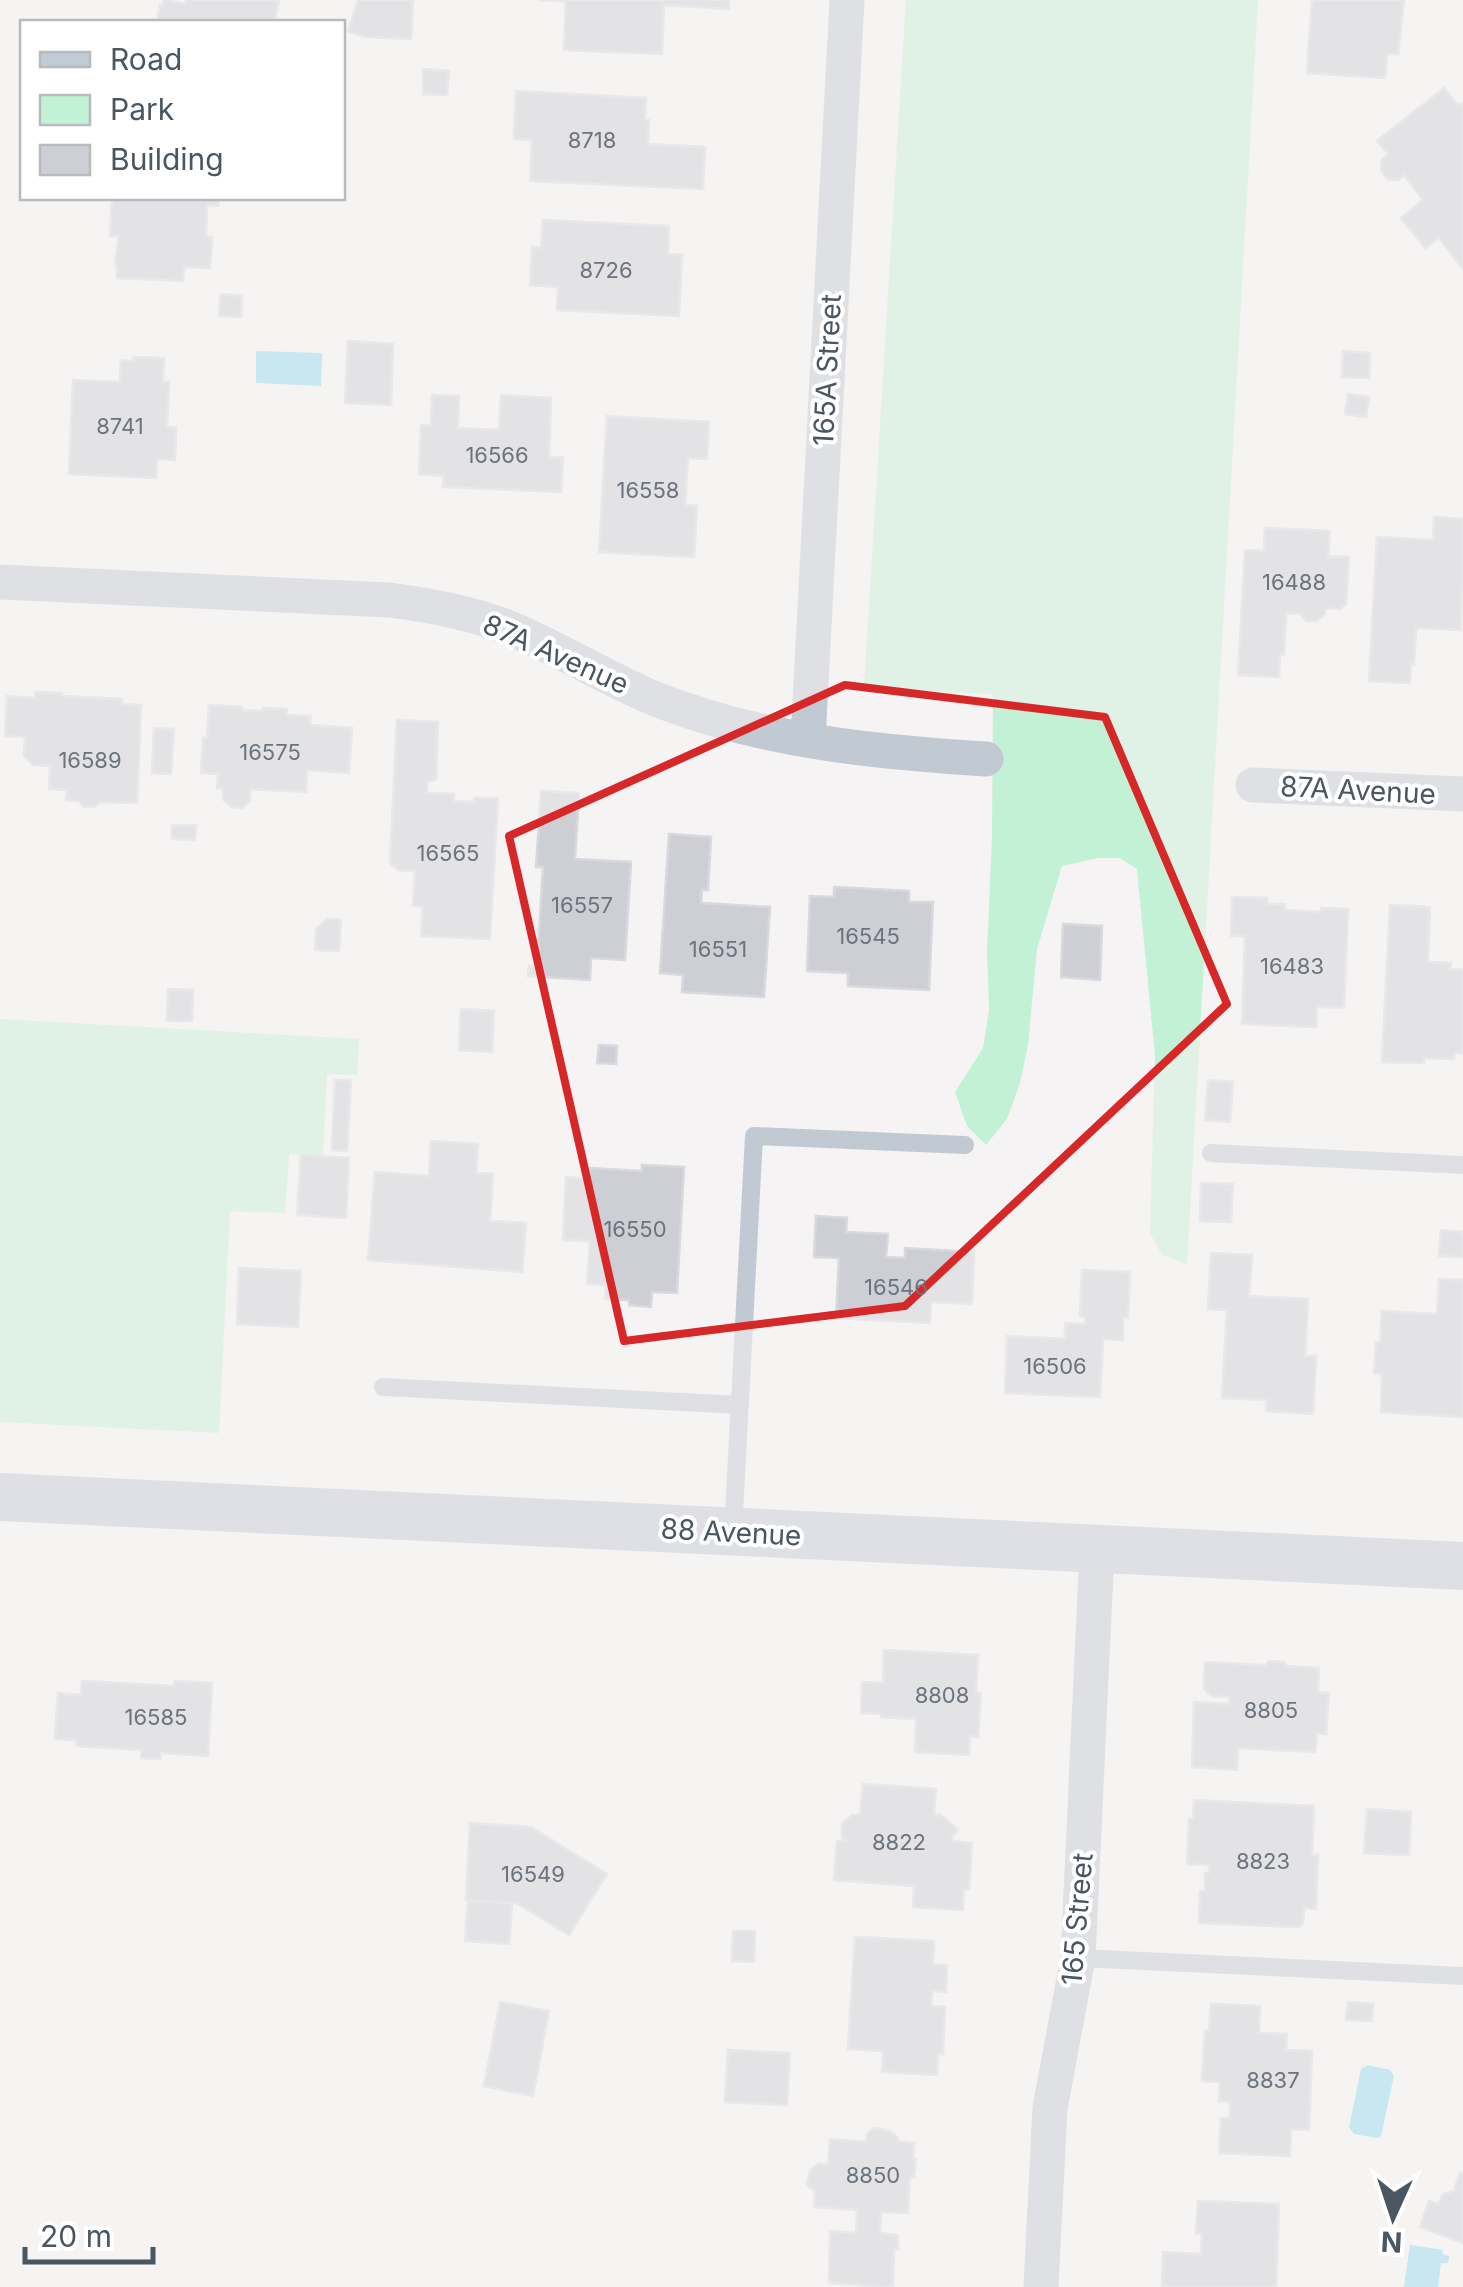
<svg xmlns="http://www.w3.org/2000/svg" width="1463" height="2287" font-family="Inter,sans-serif">
	<style>
		.green { fill: #c3f1d5 }
		.water { fill: #90daee }
		.building { fill: #cdcfd5; stroke: #d7d9de; stroke-width: 2.5 }
		.lines { fill: none; stroke-linecap: round; stroke-linejoin: round }
		.service { stroke: #c1cad2; stroke-width: 18 }
		.minor { stroke: #c1cad2; stroke-width: 35 }
		.secondary { stroke: #c1cbd6; stroke-width: 48 }
		.marked { fill: none; stroke: #d62828; stroke-width: 8; stroke-linejoin: round }
		.labels { text-anchor: middle; dominant-baseline: central; stroke-width: 8; stroke-linejoin: round; paint-order: stroke }
		.number-label { font-size: 22px; fill: #6b747e }
		.street-label { font-size: 28px; fill: #4a5661; stroke: #fff }
	</style>
	<rect width="100%" height="100%" fill="#f5f3f3"/>
	<path class="green" d="M906,0H1258L1187,1264L1162,1255L1150,1233L1155,1056L1137,869L1120,858H1098L1062,866L1037,949L1028,1045L1020,1083L1007,1119L986,1145L967,1126L955,1092L983,1048L989,1010L987,952L992,836L993,694L864,688Z
		M0,1019L359,1039L357,1075L327,1074L323,1156L289,1154L285,1213L230,1211L219,1433L0,1422Z"/>
	<path class="water" d="M256,351L322,353L321,386L256,383Z
		M1368,2065L1390,2070L1394,2075L1381,2137L1377,2138L1354,2134L1349,2127L1361,2069Z
		M1410,2245L1443,2250L1442,2254L1449,2256L1448,2263H1441L1438,2287H1404Z"/>
	<path class="building" d="M164,0L185,4L186,0H279L275,22H157L160,5L163,6Z
		M358,0H413L411,39L366,37L348,31Z
		M539,0H729V9L664,5L662,54L564,50L566,1Z
		M1312,0H1404L1398,54H1387L1385,78L1307,73Z
		M423,69L449,71L447,95L423,94Z
		M1444,88L1458,105L1463,103V269L1439,238L1425,248L1401,218L1423,200L1404,175L1398,180L1387,179L1381,171L1382,160L1388,154L1377,141Z
		M516,91L646,98L645,120H649L648,144L705,147L703,189L530,181L532,140L514,139Z
		M112,198H219L218,206L207,205L206,237H212L210,268L184,267L183,281L117,278V264H115L119,236H110Z
		M543,220L669,226L668,254L682,255L679,316L557,310L558,287L530,285L532,247L541,248Z
		M221,294L242,296L241,317L219,316Z
		M348,341L393,344L391,405L345,403Z
		M1343,351L1370,353L1369,378L1342,377Z
		M133,357L164,358L163,382H169L167,427H176L175,460L157,459L156,478L69,474L73,380L120,382L121,360L133,361Z
		M1348,394L1369,397L1366,417L1345,414Z
		M432,395L459,396L458,428L499,430L501,395L551,398L549,457H563L561,492L443,487L444,476L419,474L421,425H431Z
		M607,416L709,422L707,459L688,458L685,505L697,506L694,557L599,552Z
		M1434,517L1463,519L1461,630L1416,628L1414,664H1411L1410,683L1369,681L1377,537L1433,540Z
		M1265,528L1330,531L1328,556L1349,557L1346,604L1341,609L1325,608V614L1317,621H1306L1301,614L1286,613L1284,655H1280L1279,677L1238,675L1245,550L1264,551Z
		M35,692L62,693V696L122,699V704L141,705L137,803L101,802L94,807H84L79,801L66,800L67,790L49,789L50,766L33,765L24,756L25,737L5,736L7,696L35,698Z
		M209,705L242,707V710L262,711L263,708L287,709V715L311,716L310,725L352,728L349,773L307,770L306,792L250,789V801L242,808L231,807L223,799V788H217L218,774L201,773L203,738H207Z
		M397,720L438,722L436,779L427,782V793L454,794V801L474,802V798H498L490,939L421,936L423,907L413,906L415,871L398,870L390,863Z
		M154,728L174,729L171,774L152,773Z
		M541,791L579,793L575,859L631,862L625,960L591,958L590,980L528,976L529,966L537,967L543,867H536Z
		M172,825H196L195,840L172,839Z
		M669,834L711,837L708,890H702L701,903L770,907L764,997L682,992L683,975L660,973Z
		M834,887L909,891V902H933L929,990L848,986V973L807,971L810,896L834,897Z
		M1232,897L1267,898V904H1285V910L1321,912V908L1348,909L1344,1008L1317,1007L1316,1027L1242,1024L1245,936H1231Z
		M1390,905L1430,907L1428,962L1451,963L1450,969L1463,970V1053H1455L1454,1059L1424,1058V1063L1382,1062Z
		M327,919L341,920L339,951L315,950L316,929Z
		M1063,924L1102,926L1100,980L1061,977Z
		M168,989L193,990L192,1021H167Z
		M461,1009L494,1011L492,1052L459,1050Z
		M599,1045L617,1046L616,1064L597,1063Z
		M335,1080H351L347,1151L332,1150Z
		M1208,1080L1233,1082L1230,1122L1205,1120Z
		M431,1141L478,1144L476,1173L493,1174L490,1221L526,1223L522,1272L368,1260L375,1172L429,1176Z
		M301,1155L349,1158L346,1218L297,1215Z
		M642,1165L684,1167L677,1293L652,1292L651,1307L629,1305V1300L605,1299L606,1285L587,1284L590,1241L563,1240L566,1177L589,1179L590,1168L642,1171Z
		M1201,1183L1233,1184L1231,1222L1200,1221Z
		M816,1216L847,1218L846,1232L888,1234L886,1257L905,1258V1248L974,1252L972,1304L931,1302L930,1323L836,1318L839,1258L814,1257Z
		M1441,1230L1463,1232V1257L1439,1256Z
		M1211,1253L1252,1255L1249,1296L1308,1299L1305,1356H1316L1313,1414L1266,1411L1267,1400L1222,1398L1227,1310L1208,1309Z
		M239,1268L301,1271L298,1327L237,1324Z
		M1082,1270L1130,1272L1128,1318H1123V1340L1103,1339L1100,1397L1005,1393L1007,1336L1065,1339V1323L1085,1324L1086,1317L1080,1316Z
		M1439,1279L1463,1280V1417L1381,1412L1382,1374H1374L1376,1342H1380L1382,1311L1437,1314Z
		M884,1650L978,1655L976,1693H981L978,1737L970,1736L969,1755L915,1752L916,1719L881,1717V1714L861,1713L862,1682L883,1683Z
		M1269,1661L1284,1662L1287,1666L1319,1668L1318,1692L1329,1693L1326,1734L1317,1733L1315,1752L1238,1748L1237,1770L1192,1767L1194,1702L1229,1704V1697L1211,1696L1204,1689L1205,1662L1266,1665Z
		M82,1681L174,1686L175,1681L212,1683L208,1756L161,1753L160,1759L141,1758L142,1750L77,1746V1740L55,1739L58,1693L81,1695Z
		M863,1784L936,1789L934,1813L937,1816L940,1814L958,1830L952,1837V1841L972,1843L969,1889H964L963,1910L913,1907L914,1886L834,1880L837,1841H845L842,1837V1823L852,1815H860Z
		M1194,1800L1314,1806L1312,1855H1318L1316,1909L1304,1908L1303,1923L1298,1927L1199,1923L1200,1891H1205V1873H1209V1865L1187,1864L1189,1819H1193Z
		M1367,1809L1411,1812L1409,1855L1364,1853Z
		M470,1823L531,1827L607,1874L569,1935L516,1903L466,1900Z
		M468,1901L512,1903L509,1944L465,1941Z
		M733,1931H755L754,1962L732,1961Z
		M855,1937L934,1941L933,1965H947L946,1992L932,1991L931,2006L945,2007L943,2054H938L937,2075L882,2072L883,2051L848,2049Z
		M500,2002L549,2011L533,2096L484,2086Z
		M1348,2002L1373,2004L1372,2021L1346,2020Z
		M1211,2004L1260,2006L1259,2033L1287,2034L1286,2050L1312,2051L1309,2130L1291,2129L1290,2156L1219,2153L1221,2118H1230V2102L1219,2101L1220,2082L1202,2081L1205,2031H1209Z
		M728,2050L790,2053L787,2105L725,2102Z
		M874,2128L890,2131L898,2138V2141L914,2143L913,2158L916,2159L914,2177H910L908,2213L881,2212L880,2233L898,2235V2249H894L893,2287L829,2283L830,2231L856,2233L857,2210L814,2207L815,2191L807,2185L810,2170L819,2163L828,2165L830,2139L866,2142L867,2134Z
		M1460,2172L1463,2173V2243L1420,2227L1429,2201L1439,2204L1442,2195L1454,2191Z
		M1198,2201L1279,2204L1276,2287H1162L1163,2252L1201,2254L1202,2234H1196Z"/>
	<g class="lines">
		<path class="service" d="M1211,1153L1463,1165
			M383,1387L740,1405
			M733,1532L754,1136L965,1145
			M1078,1958L1463,1976"/>
		<path class="minor" d="M0,582L389,600C429,605 469,612 507,627C559,648 606,679 658,700C763,741 874,752 986,759
			M808,740L847,0
			M1253,785L1463,794
			M1041,2287L1050,2108L1078,1958L1097,1550"/>
		<path class="secondary" d="M0,1497L1463,1566"/>
	</g>
	<path d="M0 0H1463V2287H0ZM845,685L1105,717L1227,1004L905,1306L624,1341L509,836Z" fill="#f5f3f3" fill-opacity=".55" fill-rule="evenodd"/>
	<path class="marked" d="M845,685L1105,717L1227,1004L905,1306L624,1341L509,836Z"/>
	<g class="labels">
		<g class="number-label">
			<text x="592" y="140">8718</text>
			<text x="606" y="270">8726</text>
			<text x="120" y="426">8741</text>
			<text x="497" y="455">16566</text>
			<text x="648" y="490">16558</text>
			<text x="1294" y="582">16488</text>
			<text x="270" y="752">16575</text>
			<text x="90" y="760">16589</text>
			<text x="448" y="853">16565</text>
			<text x="582" y="905">16557</text>
			<text x="868" y="936">16545</text>
			<text x="718" y="949">16551</text>
			<text x="1292" y="966">16483</text>
			<text x="635" y="1229">16550</text>
			<text x="896" y="1287">16546</text>
			<text x="1055" y="1366">16506</text>
			<text x="942" y="1695">8808</text>
			<text x="1271" y="1710">8805</text>
			<text x="156" y="1717">16585</text>
			<text x="899" y="1842">8822</text>
			<text x="1263" y="1861">8823</text>
			<text x="533" y="1874">16549</text>
			<text x="1273" y="2080">8837</text>
			<text x="873" y="2175">8850</text>
		</g>
		<g class="street-label">
			<text transform="translate(827 370) rotate(-87)">165A Street</text>
			<text transform="translate(556 654) rotate(24)">87A Avenue</text>
			<text transform="translate(1358 790) rotate(3)">87A Avenue</text>
			<text transform="translate(731 1532) rotate(3)">88 Avenue</text>
			<text transform="translate(1077 1919) rotate(-85)">165 Street</text>
		</g>
	</g>
	<rect x="20" y="20" width="325" height="180" fill="#ffffff" stroke="#b7bbc0" stroke-width="2.5"/>
	<rect x="40" y="52" width="50" height="15" fill="#c1cbd6" stroke="#b7bbc0" stroke-width="2.5"/>
	<text x="110" y="70" font-size="30" fill="#4a5661">Road</text>
	<rect x="40" y="95" width="50" height="30" fill="#c3f1d5" stroke="#b7bbc0" stroke-width="2.5"/>
	<text x="110" y="120" font-size="30" fill="#4a5661">Park</text>
	<rect x="40" y="145" width="50" height="30" fill="#cdcfd5" stroke="#b7bbc0" stroke-width="2.5"/>
	<text x="110" y="170" font-size="30" fill="#4a5661">Building</text>
	<g transform="translate(1393 2217) rotate(183)" stroke="#ffffff" stroke-width="8" paint-order="stroke">
	<path d="M0-8L18 38L0 25L-18 38Z" fill="#4a5661"/>
	<text y="-15" font-size="28" font-weight="bold" text-anchor="middle" fill="#4a5661">N</text>
	</g>
	<path d="M25 2247v15h128v-15" fill="none" stroke="#4a5661" stroke-width="5"/>
	<text x="40" y="2247" font-size="30" fill="#4a5661" stroke="#ffffff" stroke-width="8" paint-order="stroke">20 m</text>
</svg>
